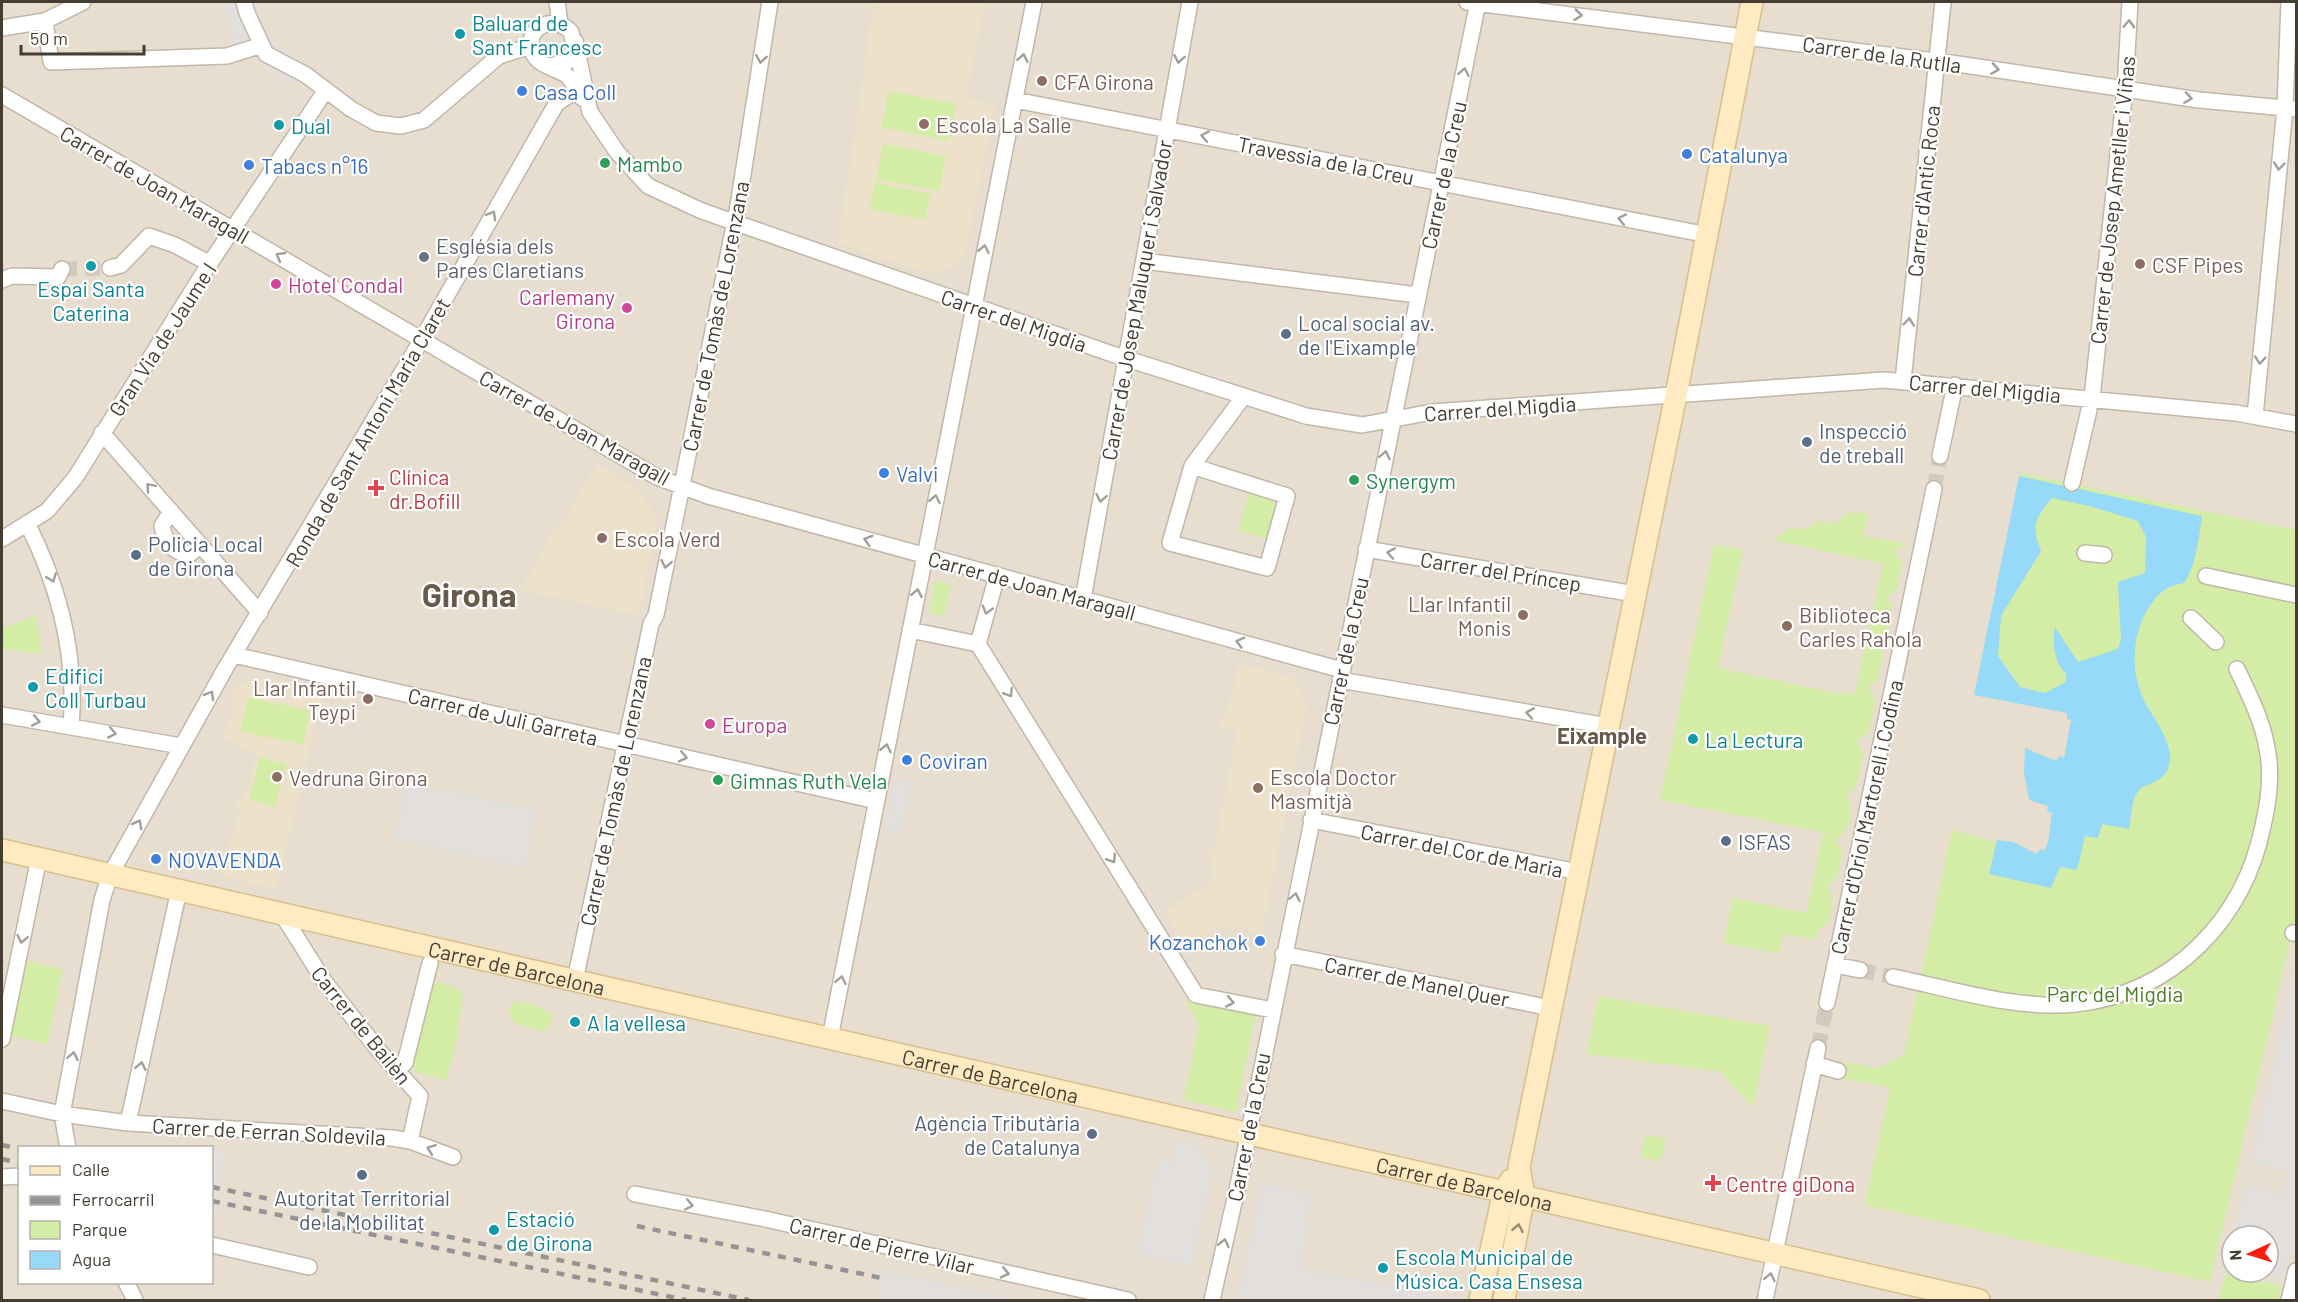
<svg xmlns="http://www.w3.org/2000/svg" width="2298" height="1302" font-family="Barlow,sans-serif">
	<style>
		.residential { fill: #e8ded0; fill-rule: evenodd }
		.education { fill: #eee1ca }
		.green { fill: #d3eda6 }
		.parking { fill: #e3dfdc }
		.water { fill: #97d9f8; fill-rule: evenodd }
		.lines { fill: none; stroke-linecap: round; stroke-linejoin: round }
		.street-tunnel { stroke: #d0cabf; stroke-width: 15; stroke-dasharray: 15 8; stroke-linecap: butt }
		.street-casing { stroke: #c2b6a7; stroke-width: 18 }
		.secondary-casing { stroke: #d8be8d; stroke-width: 24 }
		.street { stroke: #fff; stroke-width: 15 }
		.secondary { stroke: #ffeac1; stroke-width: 21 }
		.rail { stroke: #949494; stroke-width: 4.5; stroke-dasharray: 8 8; stroke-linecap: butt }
		.oneway { stroke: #a29e98 }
		.oneway2 { stroke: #998a72 }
		.culture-dot { fill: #0f9aa8; stroke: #fff; stroke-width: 2 }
		.education-dot { fill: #8d6e63; stroke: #fff; stroke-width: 2 }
		.shop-dot { fill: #3f7fe0; stroke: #fff; stroke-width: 2 }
		.leisure-dot { fill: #2e9e5b; stroke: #fff; stroke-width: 2 }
		.worship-dot { fill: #6b7280; stroke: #fff; stroke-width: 2 }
		.hotel-dot { fill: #d1479c; stroke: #fff; stroke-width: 2 }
		.service-dot { fill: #5c6f8a; stroke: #fff; stroke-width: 2 }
		.health-dot { fill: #e0444e; stroke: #fff; stroke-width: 2 }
		.labels { text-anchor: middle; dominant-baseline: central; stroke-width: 4.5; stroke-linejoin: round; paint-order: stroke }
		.culture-label { font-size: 21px; fill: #0d838f; stroke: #fff; text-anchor: start }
		.street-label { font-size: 21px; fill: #453c32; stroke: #fff }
		.education-label { font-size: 21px; fill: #785e54; stroke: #fff; text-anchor: start }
		.shop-label { font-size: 21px; fill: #366cbe; stroke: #fff; text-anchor: start }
		.leisure-label { font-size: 21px; fill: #27864d; stroke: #fff; text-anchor: start }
		.worship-label { font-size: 21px; fill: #5b616d; stroke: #fff; text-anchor: start }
		.hotel-label { font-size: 21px; fill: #b23c85; stroke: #fff; text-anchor: start }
		.service-label { font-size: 21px; fill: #4e5e75; stroke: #fff; text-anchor: start }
		.health-label { font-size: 21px; fill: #be3a42; stroke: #fff; text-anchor: start }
		.park-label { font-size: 21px; fill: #4c7d20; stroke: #fff }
		.neighbourhood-label { font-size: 22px; font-weight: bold; fill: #695948; stroke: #fff }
		.town-label { font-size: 33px; font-weight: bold; fill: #695948; stroke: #fff }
	</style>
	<rect width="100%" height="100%" fill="#f3ede2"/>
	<path class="residential" d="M2,2H2296V1300H2ZM20,1148H212V1282H20ZM2232,1236H2268V1272H2232Z"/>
	<path class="education" d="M874,2H986L965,98L995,105L964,259L936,275L838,244Z
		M597,464L640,490L657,520L639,615L520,590L556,526L560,527Z
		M1239,665L1292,676L1307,705L1262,933L1223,925L1187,947L1165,911L1214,880L1209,849H1214L1237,731L1217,726L1226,714Z
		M268,678L323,688L277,889L219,876L240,812L234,808L249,786L256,754L222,736L236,712L232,709L234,706L230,699L239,683Z"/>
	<path class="green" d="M889,91L956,104L949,141L881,127Z
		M883,144L946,156L939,191L876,179Z
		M875,183L930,194L925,220L870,209Z
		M2020,473L2296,530V916L2210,1282L1865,1205L1890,1087L1836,1078L1840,1062L1878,1068L1904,1055L1952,830L1996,842H2012L2037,854L2040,849L2044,851L2048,842L2052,813L2047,812L2048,806L2029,800L2024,772L2025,748L2056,761L2059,756L2064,758L2071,720L2067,719V713L1974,695Z
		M1249,493L1278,501L1267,539L1238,530Z
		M1848,513H1868L1863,536L1908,544L1895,550L1902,562L1897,589L1887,597L1892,607L1888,633L1878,642L1883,652L1878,680L1868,687L1876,701L1868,733L1857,741L1863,754L1856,788L1846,795C1855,812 1850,828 1836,840L1843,852L1837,877L1827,886L1833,897L1829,922L1817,931L1816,940L1783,934L1778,954L1724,943L1733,898L1807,913L1823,832L1660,800L1714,545L1743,550L1718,668L1834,693L1855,694L1883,564L1772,540L1789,529H1807L1817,522L1835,523Z
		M935,581L951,584L944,616L929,613Z
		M37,615L41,654L2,649V629Z
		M248,697L310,711L303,745L241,731Z
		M260,757L286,764L275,807L249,800Z
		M27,961L63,969L47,1044L11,1036Z
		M439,982L457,988L463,994L456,1044L446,1080L416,1072L412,1066L428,986Z
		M1599,996L1770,1026L1753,1107L1719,1071L1586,1054Z
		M1185,999L1256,1013L1236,1112L1184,1100L1199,1025Z
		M514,1001L532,1004L551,1013V1023L545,1032L517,1024L508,1013Z
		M1645,1135L1666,1139L1661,1161L1640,1157Z
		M2226,1273L2282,1286L2278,1300H2218Z"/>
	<path class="parking" d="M224,2H249L256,29L306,64L292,85L234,46Z
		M400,776L419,780L418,787L440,792L442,789L536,810L526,868L393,839L406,784Z
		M894,779L912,782L901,834L884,831Z
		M2296,966V1256L2288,1254L2282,1279L2251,1272H2268V1236H2233L2245,1185L2283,1193L2288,1172L2251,1162Z
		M1176,1140L1198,1146L1213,1168L1192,1266L1137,1254L1158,1158L1172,1161Z
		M212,1150H226L212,1229Z
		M1262,1183L1312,1195L1306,1222L1309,1226L1300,1269L1453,1297V1300H1237Z
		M882,1271L1023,1300H876Z"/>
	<path class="water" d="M2019,476L2202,516C2199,536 2196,567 2184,583C2166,585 2155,596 2146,612C2130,642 2131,679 2148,708C2157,722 2171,742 2170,759C2168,786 2145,780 2137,793C2131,802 2131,819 2129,829L2102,824L2098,838L2085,836L2077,870L2060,867L2051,888L1989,874L1997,840L2013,842L2037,854L2040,849L2044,851L2048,842L2052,813L2047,812L2048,806L2029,800L2024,772L2025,748L2056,761L2059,756L2064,758L2071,720L2067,719V713L1974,695ZM2052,498L2089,506L2138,521L2146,537L2145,573L2118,582L2121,640L2118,649L2078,662L2055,627C2052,644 2054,662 2066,674V682L2045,693L2020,687L1998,656L2001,616L2041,551C2031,524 2035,519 2052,498Z"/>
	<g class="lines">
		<path class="street-tunnel" d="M62,269L110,268
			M1934,489L1940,456
			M1860,970L1893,977
			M1818,1048L1827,1003"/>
		<g class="street-casing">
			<path id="street" d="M244,2L247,13L266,54L306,75L351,109L376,123L401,126L424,120L499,56L531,46
				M557,2L560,23
				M1467,2L1951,63L2199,100L2296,109
				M45,21L51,62L227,56L262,45
				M2,28L45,21L83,2
				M575,41L590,112L617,152L648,186L702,211L1112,354L1306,416L1362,425L1432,412L1884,380L2236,413L2296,424
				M549,66L567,62L575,48L571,32C556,15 525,25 532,50C536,66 554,67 566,75C573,80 577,91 582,98
				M2,95L657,477L708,496L1342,670
				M1015,100L1708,235
				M1144,261L1418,295
				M110,268L121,265L149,236L175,245L210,264
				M2,280L12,276L58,277L62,269
				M1903,381L1943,2
				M2092,398L2125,89L2130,2
				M2255,416L2285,108L2289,2
				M102,433L260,613
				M1940,456L1955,385
				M1192,466L1287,496L1267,568L1170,543L1192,466L1244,396
				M2072,483L2089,410
				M171,511L162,526C165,542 173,553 190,554L201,545
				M28,525C60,589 77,655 71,727
				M2,539L47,511L75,478L206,269L326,90
				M1366,549L1635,594
				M2085,553L2104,555
				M2206,576L2296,595
				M1083,599L1190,2
				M2191,618L2216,642
				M910,630L978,644
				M978,644L1196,995L1272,1010
				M978,644L997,576
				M234,655L876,801
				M1340,680L1608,726
				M2,715L181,746
				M1311,820L1579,872
				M282,914L324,981L380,1052L420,1096L410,1141
				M2293,933H2296
				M1283,954L1551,1008
				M1835,965L1860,970
				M1893,977C1953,989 2014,1010 2076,1004C2174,993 2244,919 2263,826C2268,804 2272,777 2268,754C2264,724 2250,696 2237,669
				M575,980L651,624L656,615L738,206L770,2
				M1827,1003L1934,489
				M830,1038L1034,2
				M2,1039L39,858
				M405,1063L430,963
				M1814,1064L1838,1071
				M2,1101L62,1114L128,1123L392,1138L410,1141L453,1157
				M128,1123L179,890
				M68,1148L62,1114L102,900L110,875L225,669L422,339L551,113L557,103L577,90
				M2,1177L20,1176
				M635,1194L765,1219L1128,1300
				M212,1245L309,1267
				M126,1282L135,1300
				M1212,1300L1240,1176L1478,2
				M1765,1300L1818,1048
				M2289,1300L2296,1271"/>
		</g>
		<g class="secondary-casing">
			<g id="secondary">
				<path id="s1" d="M2,850L1979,1300"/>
				<path d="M1480,1300L1504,1191L1511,1180"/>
				<path d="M1504,1300L1524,1196L1519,1167L1676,395L1752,2"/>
			</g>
		</g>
		<use href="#street" class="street"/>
		<use href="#secondary" class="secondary"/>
		<path class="rail" d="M2,1145L20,1149
			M2,1159L20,1163
			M212,1187L749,1300
			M212,1201L686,1300
			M637,1226L886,1279"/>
	</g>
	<defs><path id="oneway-chevron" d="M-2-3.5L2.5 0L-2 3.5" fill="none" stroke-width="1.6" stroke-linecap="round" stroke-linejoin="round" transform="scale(1.5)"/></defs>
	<g class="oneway">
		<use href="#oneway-chevron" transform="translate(1578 15) rotate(7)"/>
		<use href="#oneway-chevron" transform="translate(2129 24) rotate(-87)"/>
		<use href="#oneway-chevron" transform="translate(1023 58) rotate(-79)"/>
		<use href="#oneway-chevron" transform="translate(761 59) rotate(99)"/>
		<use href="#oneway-chevron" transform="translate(1179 59) rotate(100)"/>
		<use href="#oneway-chevron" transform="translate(1995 69) rotate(9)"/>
		<use href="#oneway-chevron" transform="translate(1464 72) rotate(-79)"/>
		<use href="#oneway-chevron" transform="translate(2188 98) rotate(8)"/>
		<use href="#oneway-chevron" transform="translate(1205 136) rotate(-169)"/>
		<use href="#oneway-chevron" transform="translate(2279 166) rotate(96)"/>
		<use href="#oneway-chevron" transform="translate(492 215) rotate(-60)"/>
		<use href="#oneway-chevron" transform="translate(1622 219) rotate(-169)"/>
		<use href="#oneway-chevron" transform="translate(984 249) rotate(-79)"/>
		<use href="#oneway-chevron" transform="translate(280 256) rotate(-150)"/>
		<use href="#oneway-chevron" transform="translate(1909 322) rotate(-84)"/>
		<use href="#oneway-chevron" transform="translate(2260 360) rotate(96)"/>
		<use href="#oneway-chevron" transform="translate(1385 455) rotate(-79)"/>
		<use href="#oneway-chevron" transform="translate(150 487) rotate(-131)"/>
		<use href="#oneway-chevron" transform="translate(1101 498) rotate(101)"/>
		<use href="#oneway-chevron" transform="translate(935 499) rotate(-79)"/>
		<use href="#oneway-chevron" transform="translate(868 540) rotate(-164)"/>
		<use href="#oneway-chevron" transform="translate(1391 553) rotate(-170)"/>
		<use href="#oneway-chevron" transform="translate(666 564) rotate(101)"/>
		<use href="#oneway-chevron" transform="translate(52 578) rotate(69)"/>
		<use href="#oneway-chevron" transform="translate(917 593) rotate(-79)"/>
		<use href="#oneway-chevron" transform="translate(987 610) rotate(106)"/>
		<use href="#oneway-chevron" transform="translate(1240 642) rotate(-165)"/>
		<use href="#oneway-chevron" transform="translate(1009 693) rotate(58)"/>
		<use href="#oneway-chevron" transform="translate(210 695) rotate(-60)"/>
		<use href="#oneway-chevron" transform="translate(1530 713) rotate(-170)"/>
		<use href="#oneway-chevron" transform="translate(36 721) rotate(11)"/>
		<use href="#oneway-chevron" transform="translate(112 733) rotate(11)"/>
		<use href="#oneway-chevron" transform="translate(886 748) rotate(-79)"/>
		<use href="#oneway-chevron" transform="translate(683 757) rotate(13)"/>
		<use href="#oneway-chevron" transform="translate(138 824) rotate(-61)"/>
		<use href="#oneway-chevron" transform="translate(1112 859) rotate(58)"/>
		<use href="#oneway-chevron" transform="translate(1295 897) rotate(-78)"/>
		<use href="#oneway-chevron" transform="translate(22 939) rotate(102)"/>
		<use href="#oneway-chevron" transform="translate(841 980) rotate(-79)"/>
		<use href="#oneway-chevron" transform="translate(1230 1002) rotate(11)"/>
		<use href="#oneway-chevron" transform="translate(73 1056) rotate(-79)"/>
		<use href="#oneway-chevron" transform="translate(141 1066) rotate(-78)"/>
		<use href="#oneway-chevron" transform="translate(431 1149) rotate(-159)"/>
		<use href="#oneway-chevron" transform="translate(689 1205) rotate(12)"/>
		<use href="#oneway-chevron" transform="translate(1224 1243) rotate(-77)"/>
		<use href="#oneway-chevron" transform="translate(1005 1273) rotate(13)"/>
		<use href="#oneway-chevron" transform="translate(1770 1277) rotate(-78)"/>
	</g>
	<use class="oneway2" href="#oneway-chevron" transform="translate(1518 1228) rotate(-79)"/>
	<g class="culture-dot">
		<circle cx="460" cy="34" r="6"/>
		<circle cx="279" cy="125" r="6"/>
		<circle cx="91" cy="266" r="6"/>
		<circle cx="33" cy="687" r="6"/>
		<circle cx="1693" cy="739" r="6"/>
		<circle cx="575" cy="1022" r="6"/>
		<circle cx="494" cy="1230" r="6"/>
		<circle cx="1383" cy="1268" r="6"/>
	</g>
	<g class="education-dot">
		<circle cx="1042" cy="81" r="6"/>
		<circle cx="924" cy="124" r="6"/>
		<circle cx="2140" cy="264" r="6"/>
		<circle cx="602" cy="538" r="6"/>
		<circle cx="1523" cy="615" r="6"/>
		<circle cx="1787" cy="626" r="6"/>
		<circle cx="368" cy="699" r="6"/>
		<circle cx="277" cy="777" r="6"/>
		<circle cx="1258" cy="788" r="6"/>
	</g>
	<g class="shop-dot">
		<circle cx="522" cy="91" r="6"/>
		<circle cx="1687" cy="154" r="6"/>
		<circle cx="249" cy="165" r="6"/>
		<circle cx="884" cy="473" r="6"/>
		<circle cx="907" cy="760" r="6"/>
		<circle cx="156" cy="859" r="6"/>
		<circle cx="1260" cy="941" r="6"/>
	</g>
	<g class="leisure-dot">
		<circle cx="605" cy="163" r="6"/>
		<circle cx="1354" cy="480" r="6"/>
		<circle cx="718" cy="780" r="6"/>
	</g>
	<circle class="worship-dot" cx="424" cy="257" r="6"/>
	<g class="hotel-dot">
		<circle cx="276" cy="284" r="6"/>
		<circle cx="627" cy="308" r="6"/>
		<circle cx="710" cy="724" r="6"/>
	</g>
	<g class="service-dot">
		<circle cx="1286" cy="334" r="6"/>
		<circle cx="1807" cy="442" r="6"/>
		<circle cx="136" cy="555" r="6"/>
		<circle cx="1726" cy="841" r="6"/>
		<circle cx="1092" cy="1134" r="6"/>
		<circle cx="362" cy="1175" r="6"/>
	</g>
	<g class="health-dot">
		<path d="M373 479h6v6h6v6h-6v6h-6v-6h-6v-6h6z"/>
		<path d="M1710 1174h6v6h6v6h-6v6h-6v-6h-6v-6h6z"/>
	</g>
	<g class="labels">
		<g class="culture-label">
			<text x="472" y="22">Baluard de<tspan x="472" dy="24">Sant Francesc</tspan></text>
			<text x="291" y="125">Dual</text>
			<text x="91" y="288" text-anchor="middle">Espai Santa<tspan x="91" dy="24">Caterina</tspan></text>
			<text x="45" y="675">Edifici<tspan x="45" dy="24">Coll Turbau</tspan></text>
			<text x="1705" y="739">La Lectura</text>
			<text x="587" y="1022">A la vellesa</text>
			<text x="506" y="1218">Estació<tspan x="506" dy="24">de Girona</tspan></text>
			<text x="1395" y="1256">Escola Municipal de<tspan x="1395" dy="24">Música. Casa Ensesa</tspan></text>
		</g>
		<g class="street-label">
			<text transform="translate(1882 54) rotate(8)">Carrer de la Rutlla</text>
			<text transform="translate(1326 160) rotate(11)">Travessia de la Creu</text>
			<text transform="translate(1443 175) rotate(-78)">Carrer de la Creu</text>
			<text transform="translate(155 184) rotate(30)">Carrer de Joan Maragall</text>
			<text transform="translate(1923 191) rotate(-84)">Carrer d'Antic Roca</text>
			<text transform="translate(2112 200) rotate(-84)">Carrer de Josep Ametller i Viñas</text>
			<text transform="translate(1136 300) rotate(-80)">Carrer de Josep Maluquer i Salvador</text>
			<text transform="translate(715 316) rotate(-79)">Carrer de Tomàs de Lorenzana</text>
			<text transform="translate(1014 320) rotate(19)">Carrer del Migdia</text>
			<text transform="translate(162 339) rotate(-57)">Gran Via de Jaume I</text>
			<text transform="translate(1985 388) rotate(5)">Carrer del Migdia</text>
			<text transform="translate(1500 408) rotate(-4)">Carrer del Migdia</text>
			<text transform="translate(575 427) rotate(29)">Carrer de Joan Maragall</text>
			<text transform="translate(367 432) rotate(-60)">Ronda de Sant Antoni Maria Claret</text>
			<text transform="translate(1501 571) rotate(9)">Carrer del Príncep</text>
			<text transform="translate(1032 585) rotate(15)">Carrer de Joan Maragall</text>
			<text transform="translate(1345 651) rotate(-78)">Carrer de la Creu</text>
			<text transform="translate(503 716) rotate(13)">Carrer de Juli Garreta</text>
			<text transform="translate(615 791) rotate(-78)">Carrer de Tomàs de Lorenzana</text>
			<text transform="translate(1866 817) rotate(-78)">Carrer d'Oriol Martorell i Codina</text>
			<text transform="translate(1462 850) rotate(11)">Carrer del Cor de Maria</text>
			<text stroke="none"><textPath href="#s1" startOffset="528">Carrer de Barcelona</textPath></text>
			<text transform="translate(1417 981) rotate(11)">Carrer de Manel Quer</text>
			<text transform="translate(362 1025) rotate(51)">Carrer de Bailèn</text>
			<text stroke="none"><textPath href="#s1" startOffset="1014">Carrer de Barcelona</textPath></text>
			<text transform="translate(1248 1127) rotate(-79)">Carrer de la Creu</text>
			<text transform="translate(269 1131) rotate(3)">Carrer de Ferran Soldevila</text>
			<text stroke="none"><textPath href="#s1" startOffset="1500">Carrer de Barcelona</textPath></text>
			<text transform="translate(882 1245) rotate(13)">Carrer de Pierre Vilar</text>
		</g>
		<g class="education-label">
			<text x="1054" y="81">CFA Girona</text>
			<text x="936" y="124">Escola La Salle</text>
			<text x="2152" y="264">CSF Pipes</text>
			<text x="614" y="538">Escola Verd</text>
			<text x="1511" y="603" text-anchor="end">Llar Infantil<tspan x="1511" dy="24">Monis</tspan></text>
			<text x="1799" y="614">Biblioteca<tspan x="1799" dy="24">Carles Rahola</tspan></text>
			<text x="356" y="687" text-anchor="end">Llar Infantil<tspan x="356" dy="24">Teypi</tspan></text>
			<text x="1270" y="776">Escola Doctor<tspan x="1270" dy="24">Masmitjà</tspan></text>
			<text x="289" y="777">Vedruna Girona</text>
		</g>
		<g class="shop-label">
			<text x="534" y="91">Casa Coll</text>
			<text x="1699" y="154">Catalunya</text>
			<text x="261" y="165">Tabacs n°16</text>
			<text x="896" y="473">Valvi</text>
			<text x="919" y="760">Coviran</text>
			<text x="168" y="859">NOVAVENDA</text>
			<text x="1248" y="941" text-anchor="end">Kozanchok</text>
		</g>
		<g class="leisure-label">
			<text x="617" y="163">Mambo</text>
			<text x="1366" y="480">Synergym</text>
			<text x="730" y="780">Gimnas Ruth Vela</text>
		</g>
		<g class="worship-label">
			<text x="436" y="245">Església dels<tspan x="436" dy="24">Pares Claretians</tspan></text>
		</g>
		<g class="hotel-label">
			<text x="288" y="284">Hotel Condal</text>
			<text x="615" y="296" text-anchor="end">Carlemany<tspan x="615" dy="24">Girona</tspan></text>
			<text x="722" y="724">Europa</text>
		</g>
		<g class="service-label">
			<text x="1298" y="322">Local social av.<tspan x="1298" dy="24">de l'Eixample</tspan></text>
			<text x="1819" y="430">Inspecció<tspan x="1819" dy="24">de treball</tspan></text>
			<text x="148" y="543">Policia Local<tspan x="148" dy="24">de Girona</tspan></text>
			<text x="1738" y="841">ISFAS</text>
			<text x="1080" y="1122" text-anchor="end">Agència Tributària<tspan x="1080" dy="24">de Catalunya</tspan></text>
			<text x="362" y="1197" text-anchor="middle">Autoritat Territorial<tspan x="362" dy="24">de la Mobilitat</tspan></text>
		</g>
		<g class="health-label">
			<text x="389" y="476">Clínica<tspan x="389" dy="24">dr.Bofill</tspan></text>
			<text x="1726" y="1183">Centre giDona</text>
		</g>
		<g class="park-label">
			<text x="2115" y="993">Parc del Migdia</text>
		</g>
		<g class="neighbourhood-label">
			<text x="1602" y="735">Eixample</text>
		</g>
		<g class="town-label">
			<text x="469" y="594">Girona</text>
		</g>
	</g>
	<rect width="2298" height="1302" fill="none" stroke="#453c32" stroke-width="6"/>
	<rect x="18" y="1146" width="195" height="138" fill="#ffffff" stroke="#b5b1ad" stroke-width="1.5"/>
	<rect x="30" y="1166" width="30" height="9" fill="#ffeac1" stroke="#b5b1ad" stroke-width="1.5"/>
	<text x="72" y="1176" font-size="18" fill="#453c32">Calle</text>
	<rect x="30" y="1196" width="30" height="9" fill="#949494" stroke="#b5b1ad" stroke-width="1.5"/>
	<text x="72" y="1206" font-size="18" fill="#453c32">Ferrocarril</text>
	<rect x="30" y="1221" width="30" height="18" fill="#d3eda6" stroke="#b5b1ad" stroke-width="1.5"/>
	<text x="72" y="1236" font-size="18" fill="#453c32">Parque</text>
	<rect x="30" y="1251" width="30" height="18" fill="#97d9f8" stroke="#b5b1ad" stroke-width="1.5"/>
	<text x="72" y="1266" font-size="18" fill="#453c32">Agua</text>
	<g transform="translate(2250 1254) rotate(266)"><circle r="28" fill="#ffffff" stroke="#b5b1ad" stroke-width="1.5"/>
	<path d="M0-4.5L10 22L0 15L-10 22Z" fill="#ff1b0e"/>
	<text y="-9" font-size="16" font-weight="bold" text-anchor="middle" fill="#453c32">N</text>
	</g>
	<path d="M21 45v9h123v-9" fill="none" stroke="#453c32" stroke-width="3"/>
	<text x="30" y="45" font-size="18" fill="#453c32" stroke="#ffffff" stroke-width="4.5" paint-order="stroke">50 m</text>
</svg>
